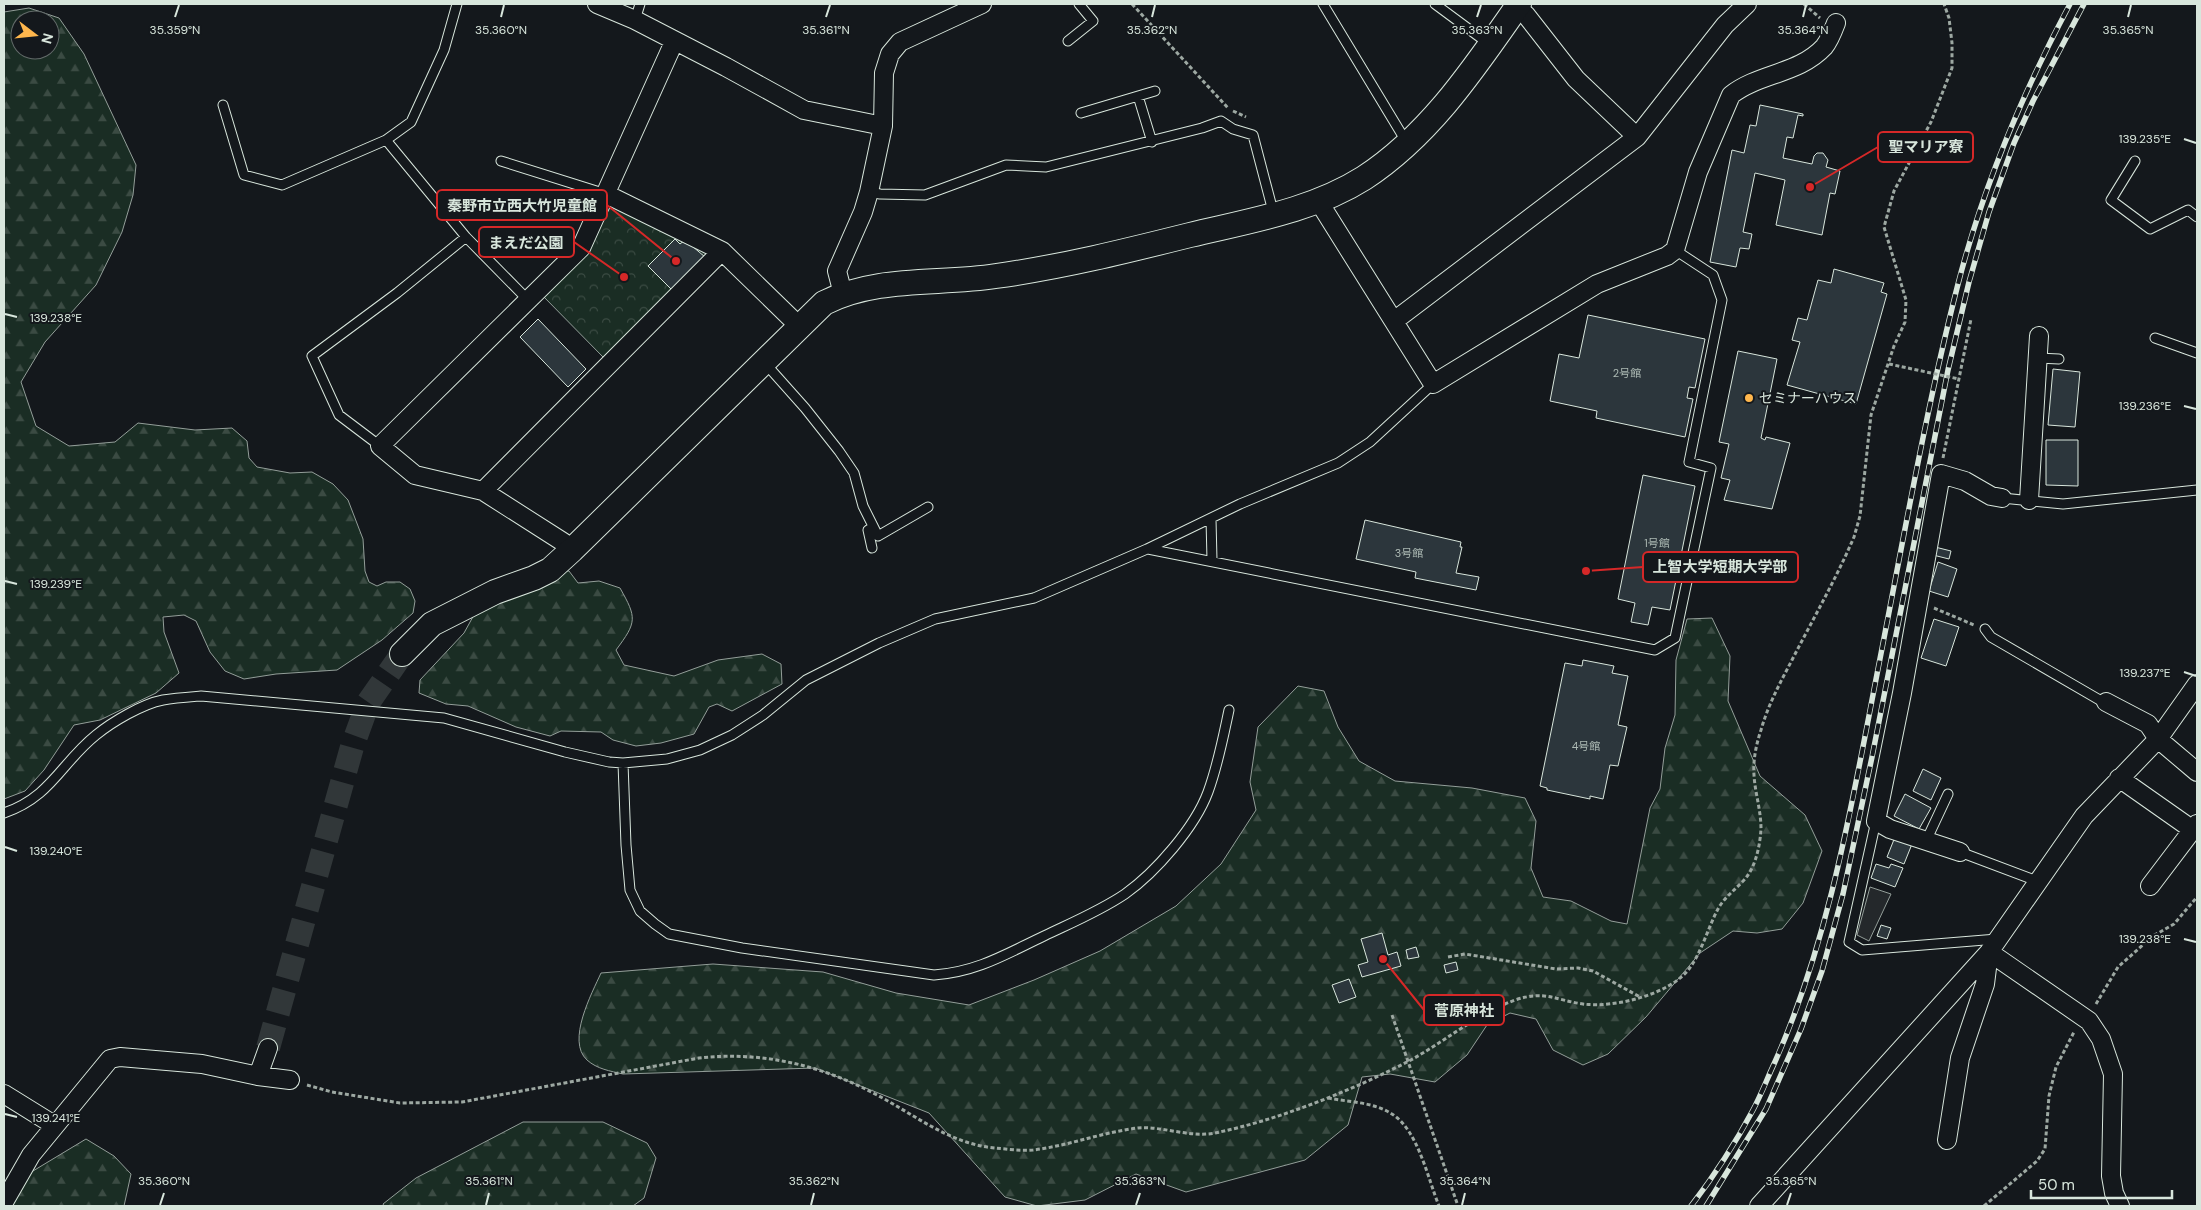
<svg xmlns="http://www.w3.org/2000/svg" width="2201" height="1210" font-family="'DM Sans','Noto Sans JP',sans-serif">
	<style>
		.forest { fill: url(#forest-firs); stroke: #939e99; fill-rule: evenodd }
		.park { fill: url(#park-crowns); stroke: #939e99 }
		.parking { fill: #24282b; stroke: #939e99 }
		.building { fill: #2c363c; stroke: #d8e6dc }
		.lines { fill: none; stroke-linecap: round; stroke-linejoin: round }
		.secondary-tunnel { stroke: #313739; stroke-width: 24; stroke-dasharray: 24 12; stroke-linecap: butt }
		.lane-casing { stroke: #d8e6dc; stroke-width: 11 }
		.street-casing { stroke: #d8e6dc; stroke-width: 20 }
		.secondary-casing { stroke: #d8e6dc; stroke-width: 26 }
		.path { stroke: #9da8a2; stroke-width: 3; stroke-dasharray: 4 2.5; stroke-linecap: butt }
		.lane { stroke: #14181c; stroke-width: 9 }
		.street { stroke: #14181c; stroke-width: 18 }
		.secondary { stroke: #14181c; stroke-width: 24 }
		.rail-casing { stroke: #d8e6dc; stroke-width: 5.5 }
		.rail { stroke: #14181c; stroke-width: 4; stroke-dasharray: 11; stroke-linecap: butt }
		.path-bridge { stroke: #9da8a2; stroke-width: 3; stroke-dasharray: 4 2.5; stroke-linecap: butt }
		.ticks { fill: none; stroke: #d8e6dc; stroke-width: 2 }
		.poi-dot { fill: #ffb74d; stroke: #14181c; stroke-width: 2 }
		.labels { text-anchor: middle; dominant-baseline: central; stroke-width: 4; stroke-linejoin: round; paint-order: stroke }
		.number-label { font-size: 11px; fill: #adbab4 }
		.poi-label { font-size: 14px; fill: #d8e6dc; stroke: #14181c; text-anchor: start }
		.ticks-label { font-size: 12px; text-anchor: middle; fill: #d8e6dc; stroke: #14181c; stroke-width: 4; stroke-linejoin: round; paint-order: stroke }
		.leader { fill: none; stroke: #d62828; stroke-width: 2 }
		.callout-dot { fill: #d62828; stroke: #14181c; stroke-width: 2 }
		.callout { fill: #14181c; stroke: #d62828; stroke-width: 2 }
		.callout-label { font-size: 15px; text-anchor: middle; font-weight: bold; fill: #d8e6dc }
	</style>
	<defs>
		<pattern id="forest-firs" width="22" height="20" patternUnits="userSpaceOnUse" patternTransform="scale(1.25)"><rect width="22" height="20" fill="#1a2d24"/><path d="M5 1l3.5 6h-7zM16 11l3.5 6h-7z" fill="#3b4b43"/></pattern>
		<pattern id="park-crowns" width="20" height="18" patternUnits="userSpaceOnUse" patternTransform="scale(1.25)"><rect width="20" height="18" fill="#1a2d24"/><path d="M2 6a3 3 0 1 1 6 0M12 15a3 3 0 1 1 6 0" fill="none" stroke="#3b4b43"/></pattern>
	</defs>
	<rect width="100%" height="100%" fill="#14181c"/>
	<path class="forest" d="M29,8L59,18L84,54L136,165L133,195L122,232L96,285L45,342L21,382L36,426L69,446L115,442L138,423L195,430L232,428L247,441L249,458L257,467L290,473L312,472L333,484L348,500L363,539L365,571L369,582L377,586L386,582H400L410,589L415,601L413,613L382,640L337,670L276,674L244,679L225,671L210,652L196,621L184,615L163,617L164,632L179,673L156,693L100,720L74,725L44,770L25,791L4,799V12ZM20,20H50V50H20Z
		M552,570L569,571L578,583L599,581L620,588C637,618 637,622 616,650L624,665L674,676L718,660L762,654L781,664L782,684L732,711L717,704L709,707L694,734L661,743L636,746L613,740L601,732L561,731L550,736L516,727L468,706L446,704L419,693L420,680L464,633L475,613Z
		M1712,618L1730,656L1728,701L1760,776L1805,815L1822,851L1803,903L1782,929L1757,933L1733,931L1700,953L1646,1017L1608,1054L1583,1065L1553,1050L1536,1019L1510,1013L1487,1025L1467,1055L1435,1082L1390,1074L1362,1077L1348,1125L1305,1160L1186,1192L1136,1174L1085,1200L1037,1206L1005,1197L929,1113L815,1068L623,1074C610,1071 597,1069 587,1060C566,1041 592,993 601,973L713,964L823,972L896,993L969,1005L1034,980L1100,951L1176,906L1221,864L1256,810L1250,782L1258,727L1298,686L1324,691L1338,727L1359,761L1395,781L1472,788L1525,798L1536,821L1531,868L1543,897L1571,901L1611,921L1627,924L1650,808L1660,789L1665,748L1675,715L1676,660L1687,619Z
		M523,1122H603L647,1143L656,1158L644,1198L633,1206H384L383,1204L416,1178Z
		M86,1139L114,1156L131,1174L124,1206H7L23,1177Z"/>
	<path class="park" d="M615,206L705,248L706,258L603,357L542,295L606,210Z"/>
	<path class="parking" d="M1870,887L1891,894L1869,941L1857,935Z"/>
	<path class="building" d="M1760,105L1803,114V116L1798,115L1793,138L1787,137L1783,158L1812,164L1814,156L1817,153H1823L1828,160L1826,167L1840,171L1835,194L1830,193L1822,235L1776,225L1785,180L1755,173L1743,232L1752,234L1749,249L1740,248L1736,267L1710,262L1732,150L1744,153L1750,125L1756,126Z
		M675,239L680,244L685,240L705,257L671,289L648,266Z
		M1834,269L1884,283L1881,292L1887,294L1856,404L1787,385L1800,342L1792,340L1798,318L1807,320L1818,280L1831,283Z
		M1588,315L1705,339L1695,388L1689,387L1687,398L1693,399L1685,437L1596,418L1597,411L1550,401L1559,354L1579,358Z
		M538,319L586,369L568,387L520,337Z
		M1738,351L1777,359L1761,438L1765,440L1766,437L1790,443L1772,509L1724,500L1730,480L1721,478L1729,444L1719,442Z
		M2053,369L2080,372L2075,427L2048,425Z
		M2046,440H2078V486L2046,485Z
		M1643,475L1695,486L1670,610L1652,607L1648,625L1631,622L1635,603L1618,599Z
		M1365,520L1461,542L1460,547H1462L1456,573L1479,577L1476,590L1415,578L1416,572L1356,559Z
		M1935,547L1951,551L1949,559L1933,555Z
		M1938,562L1957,569L1948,597L1929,591Z
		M1934,619L1959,627L1946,666L1921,658Z
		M1583,660L1614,666L1612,673L1628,676L1618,725L1627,727L1618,766L1610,765L1603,799L1590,796V799L1547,790V788L1540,786L1565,663L1582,666Z
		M1923,769L1941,778L1931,800L1913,791Z
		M1905,794L1931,808L1919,829L1894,816Z
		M1895,837L1912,844L1904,864L1887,857Z
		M1876,864L1889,868L1891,864L1903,868L1895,887L1871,878Z
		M1881,925L1891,928L1887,939L1877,936Z
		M1382,933L1388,955L1397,952L1401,966L1362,977L1358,965L1368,962L1361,939Z
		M1416,947L1419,957L1408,959L1406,950Z
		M1456,962L1458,970L1446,973L1444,965Z
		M1349,979L1356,997L1339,1003L1332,985Z"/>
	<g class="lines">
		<path class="secondary-tunnel" d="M268,1048L352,747L368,703L402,654"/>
		<g class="lane-casing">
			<path id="lane" d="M1323,4L1407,143
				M1435,4L1489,44
				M635,20L640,4
				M1068,41L1093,21L1079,4
				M1138,96L1152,142
				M223,105L244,175L282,185L386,140L411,122L444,50L457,4
				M1081,113L1155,91
				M386,140L466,237L527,299
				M501,161L606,194
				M2135,161L2111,200L2150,229L2188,210L2197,217
				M869,192L880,194L925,195L1006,165L1046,167L1202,128L1221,121L1233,129L1253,135L1274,215
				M2155,338L2197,353
				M2038,358L2059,359
				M764,362L805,408L839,451L854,473L863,506L878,536L928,507
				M380,446L339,415L312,356L397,293L466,237
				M2002,498L2063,504L2197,490
				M1211,519L1212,560
				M872,548L868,530L873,527
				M1148,549L1655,650L1675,638L1711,468L1689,462L1722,300L1713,275L1675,250
				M1985,629L1991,637L2103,702H2106
				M623,763L626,845L630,890L640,911L655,924L669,934L742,948L934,975C977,972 1006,954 1044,936C1071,923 1100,911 1125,894C1156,872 1195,827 1208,792C1218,765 1223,738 1229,710
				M4,813C51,797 61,763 96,735C112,722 142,704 163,700C175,698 189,697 201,696L444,718L565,752L609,762L623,763L667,759L700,750L732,735L763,715L806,680L879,643L935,619L1034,598L1147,549L1240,504L1338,463L1370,442L1433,384
				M1876,821L1849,942L1862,950L1997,939
				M1926,841L1948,794
				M1960,852L2037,881"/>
		</g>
		<g class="street-casing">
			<path id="street" d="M597,4L635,20L726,67L804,110L883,126
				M1516,8L1526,15L1576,79L1637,137
				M606,194L722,251L799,326
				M1320,200L1324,210L1433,384L1597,284L1667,256L1675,250L1698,172L1731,95C1759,73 1799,74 1824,47C1829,41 1833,31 1836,23
				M843,294L837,271L863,212L869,192L883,126L884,73L890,54L900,42L982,4
				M1394,321L1637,137L1725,25L1747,4
				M483,491L722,251
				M2029,500L2039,336
				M572,550L563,542L483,491L415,475L380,446L581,248L674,42
				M2106,702L2148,724L2158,739L2197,772
				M2119,778L2193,830
				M1960,852L1890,829L1876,821L1902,693L1941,474L1965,481L1991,496L2002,498
				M2150,886L2197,824
				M258,1076L268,1048
				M4,1094L54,1125
				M1947,1140L1960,1058L1985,984L1989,952L2089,1021L2101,1039L2113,1074L2111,1176L2114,1193L2120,1206
				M4,1202L31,1155L110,1059L120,1057L202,1064L258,1076L290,1080
				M1759,1206L1989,952L2084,816L2158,739L2197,684"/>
		</g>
		<g class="secondary-casing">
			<path id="secondary" d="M402,654L432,624L495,592L534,578L550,570L572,550L824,303C877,276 938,285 996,276C1062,267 1126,251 1190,235C1248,221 1312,211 1364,178C1430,135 1475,67 1519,4"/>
		</g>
		<path class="path" d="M1132,4L1228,108
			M1804,4L1820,18
			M1233,111L1246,117
			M1943,458L1971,319
			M1934,608L1974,625
			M1448,957L1465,954L1556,969L1578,968L1593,971L1640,997
			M2096,1004L2118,967L2153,936L2174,924L2197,897
			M1392,1015L1458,1206
			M307,1085L332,1092L400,1103L462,1102L699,1058C762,1051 821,1065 877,1095C915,1115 950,1144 995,1148C1007,1149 1020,1151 1033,1150C1068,1146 1103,1132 1138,1128C1163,1126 1190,1138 1215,1133C1278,1120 1351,1091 1409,1061C1444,1042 1477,1014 1515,1000C1545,990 1555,1000 1583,1004C1614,1008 1669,995 1689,969C1702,952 1708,927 1719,907C1726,896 1736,889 1745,879C1756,866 1760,845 1761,829C1761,810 1755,793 1754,775C1753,760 1756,745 1761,730C1768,705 1780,683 1792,660C1813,619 1836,579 1854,537L1860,516L1871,415L1894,346L1905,322L1906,300L1884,227L1894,191L1931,122L1952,68V43L1949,18L1944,4
			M1328,1098C1348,1102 1374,1102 1392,1114C1418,1130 1428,1179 1439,1206
			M1984,1206L2037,1161L2045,1149L2049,1096L2056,1067L2074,1032"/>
		<use href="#lane" class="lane"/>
		<use href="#street" class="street"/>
		<use href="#secondary" class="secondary"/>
		<g class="rail-casing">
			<path id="rail" d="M1691,1206C1714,1176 1735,1144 1753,1110C1761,1095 1767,1079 1774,1064C1830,939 1852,802 1878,669C1903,542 1925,414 1957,288C1982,189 2022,94 2070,4
				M1706,1206L1766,1109L1801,1029L1822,971L1843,894L1872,757L1948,370L1969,282L1989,212L2014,143L2033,101L2084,4"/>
		</g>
		<use href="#rail" class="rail"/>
		<path class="path-bridge" d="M1889,364L1959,379"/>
	</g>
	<path class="ticks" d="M175,17L179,5M501,17L504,5M826,17L830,5M1152,17L1155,5M1477,17L1481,5M1803,17L1806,5M2128,17L2131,5M2184,139L2196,143M5,314L17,317M2184,406L2196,409M5,581L17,584M2184,672L2196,676M5,847L17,851M2184,939L2196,942M5,1114L17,1117M160,1205L164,1193M486,1205L489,1193M811,1205L814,1193M1136,1205L1140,1193M1462,1205L1465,1193M1787,1205L1791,1193"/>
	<circle class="poi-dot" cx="1749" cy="398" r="5"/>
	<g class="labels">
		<g class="number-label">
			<text x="1627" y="373">2号館</text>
			<text x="1657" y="543">1号館</text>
			<text x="1409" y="553">3号館</text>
			<text x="1586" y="746">4号館</text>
		</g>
		<g class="poi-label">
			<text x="1759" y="398">セミナーハウス</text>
		</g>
	</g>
	<g class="ticks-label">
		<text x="175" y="34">35.359°N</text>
		<text x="501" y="34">35.360°N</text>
		<text x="826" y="34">35.361°N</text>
		<text x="1152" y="34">35.362°N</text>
		<text x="1477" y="34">35.363°N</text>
		<text x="1803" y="34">35.364°N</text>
		<text x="2128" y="34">35.365°N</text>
		<text x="2145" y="143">139.235°E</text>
		<text x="56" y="322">139.238°E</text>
		<text x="2145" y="410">139.236°E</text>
		<text x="56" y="588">139.239°E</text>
		<text x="2145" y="677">139.237°E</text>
		<text x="56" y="855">139.240°E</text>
		<text x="2145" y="943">139.238°E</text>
		<text x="56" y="1122">139.241°E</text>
		<text x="164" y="1185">35.360°N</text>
		<text x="489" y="1185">35.361°N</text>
		<text x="814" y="1185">35.362°N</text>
		<text x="1140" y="1185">35.363°N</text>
		<text x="1465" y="1185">35.364°N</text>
		<text x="1791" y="1185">35.365°N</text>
	</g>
	<path class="leader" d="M1810 187L1878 147M676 261L607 205M624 277L574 242M1586 571L1643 567M1383 959L1424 1010"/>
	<g class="callout-dot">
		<circle cx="1810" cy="187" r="5"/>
		<circle cx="676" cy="261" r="5"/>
		<circle cx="624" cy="277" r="5"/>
		<circle cx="1586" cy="571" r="5"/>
		<circle cx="1383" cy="959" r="5"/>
	</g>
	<g class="callout">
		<rect x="1878" y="132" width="95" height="30" rx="5"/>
		<rect x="437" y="190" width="170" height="30" rx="5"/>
		<rect x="479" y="227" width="95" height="30" rx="5"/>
		<rect x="1643" y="552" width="155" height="30" rx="5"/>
		<rect x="1424" y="995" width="80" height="30" rx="5"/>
	</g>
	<g class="callout-label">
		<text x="1926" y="152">聖マリア寮</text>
		<text x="522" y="211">秦野市立西大竹児童館</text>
		<text x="526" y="248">まえだ公園</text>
		<text x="1720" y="572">上智大学短期大学部</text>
		<text x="1464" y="1016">菅原神社</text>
	</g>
	<rect width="2201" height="1210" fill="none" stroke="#d8e6dc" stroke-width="10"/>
	<g transform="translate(35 35) rotate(106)"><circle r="24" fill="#14181c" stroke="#626a69"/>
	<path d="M0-4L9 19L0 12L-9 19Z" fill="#ffb74d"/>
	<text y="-8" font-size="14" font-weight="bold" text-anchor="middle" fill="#d8e6dc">N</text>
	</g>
	<path d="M2031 1190v8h141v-8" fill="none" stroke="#d8e6dc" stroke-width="2.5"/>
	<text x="2038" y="1190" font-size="15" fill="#d8e6dc" stroke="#14181c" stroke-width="4" paint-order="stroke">50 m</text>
</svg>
